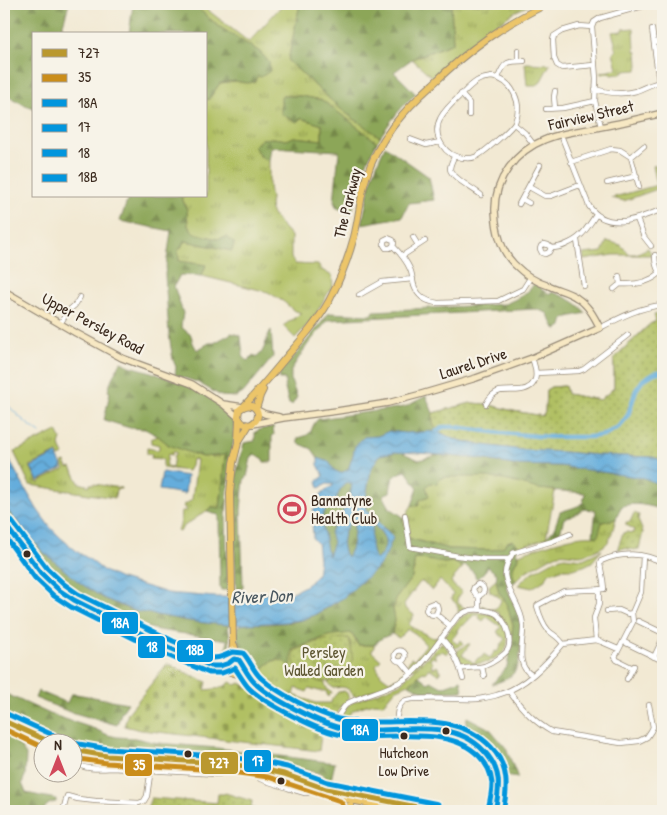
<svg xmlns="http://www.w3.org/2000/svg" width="667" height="815" font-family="'Patrick Hand',sans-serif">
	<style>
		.grass { fill: url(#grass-tufts); stroke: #767540 }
		.forest { fill: url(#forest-firs); stroke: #64683c }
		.cemetery { fill: url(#cemetery-stones); stroke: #767540 }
		.park { fill: url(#park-dots); stroke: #767540 }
		.water { fill: url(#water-waves); stroke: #506c7d; fill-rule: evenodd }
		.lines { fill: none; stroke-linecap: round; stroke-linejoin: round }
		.stream { stroke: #65addc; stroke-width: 1 }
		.canal { stroke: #65addc; stroke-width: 4.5 }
		.street-casing { stroke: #968a78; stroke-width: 6 }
		.secondary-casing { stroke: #968a78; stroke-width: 8 }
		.primary-casing { stroke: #968a78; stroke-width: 8 }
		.street { stroke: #fff; stroke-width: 4.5 }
		.secondary { stroke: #f7e8c3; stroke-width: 5.5 }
		.primary { stroke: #ecc569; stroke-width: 6 }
		.bus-1-casing { stroke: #f7f3e8; stroke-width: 9 }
		.bus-2-casing { stroke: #f7f3e8; stroke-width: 9 }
		.bus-3-casing { stroke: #f7f3e8; stroke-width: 9 }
		.bus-4-casing { stroke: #f7f3e8; stroke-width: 9 }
		.bus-5-casing { stroke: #f7f3e8; stroke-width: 9 }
		.bus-6-casing { stroke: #f7f3e8; stroke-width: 9 }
		.bus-1 { stroke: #ba982e; stroke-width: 5 }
		.bus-2 { stroke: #ca8d1a; stroke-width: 5 }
		.bus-3 { stroke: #0295dd; stroke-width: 5 }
		.bus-4 { stroke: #0295dd; stroke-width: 5 }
		.bus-5 { stroke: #0295dd; stroke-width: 5 }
		.bus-6 { stroke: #0295dd; stroke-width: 5 }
		.bus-dot { fill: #3b2a1e; stroke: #f7f3e8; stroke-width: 2 }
		.labels { text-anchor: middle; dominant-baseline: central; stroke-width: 4.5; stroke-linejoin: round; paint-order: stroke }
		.bus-label { font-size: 15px; fill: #3b2a1e; stroke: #f7f3e8 }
		.street-label { font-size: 16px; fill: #3b2a1e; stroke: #f7f3e8 }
		.poi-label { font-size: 16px; fill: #3b2a1e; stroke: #f7f3e8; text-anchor: start }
		.park-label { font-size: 16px; fill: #5e5733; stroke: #f7f3e8 }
		.water-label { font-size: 18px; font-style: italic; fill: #4a5860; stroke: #f7f3e8 }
		.line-badge { stroke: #f7f3e8; stroke-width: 2 }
		.badge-label { font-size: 14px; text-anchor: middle; font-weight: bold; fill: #fff }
	</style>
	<defs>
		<pattern id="grass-tufts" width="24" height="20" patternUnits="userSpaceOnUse" patternTransform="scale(1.25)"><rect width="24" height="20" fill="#b1c063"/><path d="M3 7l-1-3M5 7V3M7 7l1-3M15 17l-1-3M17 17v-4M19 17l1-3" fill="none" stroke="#919c51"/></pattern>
		<pattern id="forest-firs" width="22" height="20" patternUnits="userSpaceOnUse" patternTransform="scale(1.25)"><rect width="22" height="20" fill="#8ca659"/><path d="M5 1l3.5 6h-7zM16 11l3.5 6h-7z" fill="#748749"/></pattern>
		<pattern id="cemetery-stones" width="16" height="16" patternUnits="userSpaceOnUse" patternTransform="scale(1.25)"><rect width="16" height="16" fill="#b1c063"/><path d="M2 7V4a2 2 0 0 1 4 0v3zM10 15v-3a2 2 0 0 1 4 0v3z" fill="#919c51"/></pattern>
		<pattern id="park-dots" width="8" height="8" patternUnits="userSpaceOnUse" patternTransform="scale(1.25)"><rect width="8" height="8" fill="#b1c063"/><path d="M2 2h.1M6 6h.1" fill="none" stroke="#919c51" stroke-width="1.8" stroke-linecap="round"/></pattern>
		<pattern id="water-waves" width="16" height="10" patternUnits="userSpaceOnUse" patternTransform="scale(1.25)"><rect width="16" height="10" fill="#65addc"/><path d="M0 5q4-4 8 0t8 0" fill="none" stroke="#548db2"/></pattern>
	</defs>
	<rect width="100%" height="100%" fill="#f7f3e8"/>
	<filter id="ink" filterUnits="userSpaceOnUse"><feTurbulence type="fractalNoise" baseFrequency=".02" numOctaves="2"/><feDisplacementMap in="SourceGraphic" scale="10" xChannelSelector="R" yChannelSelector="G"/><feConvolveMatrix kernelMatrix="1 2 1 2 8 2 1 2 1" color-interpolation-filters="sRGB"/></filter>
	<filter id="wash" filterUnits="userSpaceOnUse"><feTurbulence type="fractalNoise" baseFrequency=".0096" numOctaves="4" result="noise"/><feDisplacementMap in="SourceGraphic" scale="20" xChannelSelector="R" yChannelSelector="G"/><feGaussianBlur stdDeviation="1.12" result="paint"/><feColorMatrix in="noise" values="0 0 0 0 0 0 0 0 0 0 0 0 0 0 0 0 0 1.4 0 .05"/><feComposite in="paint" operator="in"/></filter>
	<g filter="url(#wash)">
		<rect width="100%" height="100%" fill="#f2e9d3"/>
		<path class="grass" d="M193,4H200L249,42L283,4H300L288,61L343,111L380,137L377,142L322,100L301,96H281L301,118L322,125V140L294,137L287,140L273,138L262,139L254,146L260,156L269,161V186L271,199L270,205L271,210L274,217L291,236V258L295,264L318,265L322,270L332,276L333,285L312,320L295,338L283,326L301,313L293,310L284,302L268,292L202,276L205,265L179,261L178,251L186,241L232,251L217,239L194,233L188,226L187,210L181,196H206V100L209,99L220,83L235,81L247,83L260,52L218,26Z
			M451,4H532L514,12L455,56L432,77L412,59L453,43Z
			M634,28L635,51L637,52L638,65L637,70L623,71L621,74L611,75L610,73L601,74V72L610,71L617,68L613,53L616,51L614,44L615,43L612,32L623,31V29Z
			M525,63L550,64L540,83L535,86H527Z
			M663,160V187L624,201L611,198L657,185L653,166L661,163Z
			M607,241L621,245L629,254H636L648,248L652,255H614L584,260L583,254L602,252Z
			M57,431L61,439L59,445L64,455L59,457L57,453L30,466L38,483L40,482V481L65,469L62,463L65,462L68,468L71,467L79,483L90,486V484H94L121,488V489H116L115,498L30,485L14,452Z
			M158,436L169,445L202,457L225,455L220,508L212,507L183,527L180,532L178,531L180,526L182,511H186L185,507H183L184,505L190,501L192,499L197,460L192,459L191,466L188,471L172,469L174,455H176V452H172V455L168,454L166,466L172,467L171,469L163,468V459L151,458L152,454H147V448L157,450L159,449V445L151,443V439Z
			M465,476C473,477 481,476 489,477C511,480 532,488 555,491L546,538L520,547L513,541L503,547L493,550L448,549L408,538L403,520L412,505L418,506L426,487L430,483L437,484L439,479L444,477Z
			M616,519C614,525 611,538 608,542C604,548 586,555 579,555C570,555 563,552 555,555L525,572L515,582C512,571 511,568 518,559L517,555L524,552C541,547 581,531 597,537L602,522Z
			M602,550L592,562L584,566L573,569H562L549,573L545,580L532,588L518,585L531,573L555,560L564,557L583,559Z
			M415,557L444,563L454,562L465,565L451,581L453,585L462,592L457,599L458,603L466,609L458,613C459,606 456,603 451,599L453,594L440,580L432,590L422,582H420L404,604L405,608L414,615L409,624L411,627L433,638L438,637L436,640V641L415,668H409L407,666L411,658L415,659L426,645L416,634L408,629L399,638L392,634L395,620L393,609L397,597L412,577Z
			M496,580L499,592L507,604L513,625L511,640L498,612L494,610L484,609L481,605C489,609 497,613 501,600C498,596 494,593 490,592L489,586Z
			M472,612L493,614C504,620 513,641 504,652C499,657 492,659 487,663L486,662L482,663L464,665L462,664L459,657L458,658L457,656V651L468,644H470L462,655L474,663L479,657L481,658L484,654L490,658L495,651L497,652L501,647L500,645L505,639L497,632L501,627L487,617L483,621L479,618L480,616L478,614L477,616L475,614L463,626L462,625L457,630L458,632L452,639L457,644L461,640L464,643L456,648C450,648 445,641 445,636C453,626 459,616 472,612Z
			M347,632L351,633L358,645H374V647L372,650V652L381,660L376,665L381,675L389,681L399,678L405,670L407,674L406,676L400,680L355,697C352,694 350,690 346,688C337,685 334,693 328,682L333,680L320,682H324L327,689L332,692L328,697L326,691H319L309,688L307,692L296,688L294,695L315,703H331L332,699L338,692L344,691L347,693L349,699L342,706L335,717L328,718L308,711L275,693L260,681L253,671C267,670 268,657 284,661L294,649L328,636Z
			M441,643H443L449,651L447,654L442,651L439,654L437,652L434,656L437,658L436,659L433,657L430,660L433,663L431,666L434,668L437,666L441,670L439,675L429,668L425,673L423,672L409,684L395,690L383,704C381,704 378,703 375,703C374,703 368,705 367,705C356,708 348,712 345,723C336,715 345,707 353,702L401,683Z"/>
		<path class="forest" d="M4,4H69L60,34H34V109L4,95Z
			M133,4H193L218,26L260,52L269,62L270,71L261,77L257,76L255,82L247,83L235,81L220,83L209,99L206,100V34H129Z
			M300,4H451L453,43L412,59L394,72L416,94C401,106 391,121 380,137L343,111L288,61Z
			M281,96H301L322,100L377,142L365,166L352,211L349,212L337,208L334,202L339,151L271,147L269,161L260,156L254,146L262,139L273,138L287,140L294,137L322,140V125L301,118L297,122L281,114Z
			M385,146L429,177L434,200L409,203L402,217L362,224L370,184L377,164Z
			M129,196H181L187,210L188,226L194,233L217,239L227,237L234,243L232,251L186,241L178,251L179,261L206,265L202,276L180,275L174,286L183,313L181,327L191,335L193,343L197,350L209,343H214L232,333L241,336L243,356L247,361L253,355L257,357C266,351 265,339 271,330L273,357L243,393L236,397L221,396L197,382L175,375L176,367L173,360L169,335L165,274L171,231L120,221Z
			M534,284L541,287L542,290L550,294L552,292C566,297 577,302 586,313L564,318L562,326L556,330L547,313L536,309L328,320L308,344L291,370V381L297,397L292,405L289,404L284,385L285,384V379H279L280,372L298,352L329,313L372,315L374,311L505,304C516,299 527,295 534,284Z
			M663,319V461L653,457L597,455L523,450L476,444L437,431L405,433L389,431L378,436L364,437L355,446L353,455L348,470L340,473L334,470L329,462L318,458L312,449L298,443V438C316,434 308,429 318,419L405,407L426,396L433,413L471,403L486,404L513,411L543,416L545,412L546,390L551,387L565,386L567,394L600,400L614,388V358L650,324Z
			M121,362L130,366L148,371L190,386L209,397L232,417L234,422V438L230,461L226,518L228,590H221L220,587L219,515L210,513L207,511L212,507L220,508L225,455L202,457L169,445L158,436L145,429L130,428L104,420L110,392L108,391L112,378Z
			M273,427L274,435L272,436V462H264L263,458L255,455L251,458L247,477L244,480L241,509L243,588L236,589L233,508L234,483L244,443L255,441V432L261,429Z
			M394,452H401L419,460L437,455L482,459L513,465L560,466L644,478L663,486V510C651,506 632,501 621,507L616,519L602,522L598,537L593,535L596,510L584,509L571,517L564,518L560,533L548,540L546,538L554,529L560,512C568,509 576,508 583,503L585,493L538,489L514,482L487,477H444L439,479L437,484L430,483L426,487L429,496L420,500L418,506L412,505L418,488L406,471C393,475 392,478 390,492L383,495L390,508L402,516L408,538L449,549L493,550L503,547L507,542L513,540L520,547L516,550L518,559C511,568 512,571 515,582L506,586C511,597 517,607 520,618C522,626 521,633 521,641C519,667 519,677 492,684L507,667L511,645L513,625L507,604L499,592L496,580L497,574L488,567L479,578H476L474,573L465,565L461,567L454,562L444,563L415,558L412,577L397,597L393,609L395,620L392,634L382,638L374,645H358L355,638L351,633L328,636L292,650L291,666C269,650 271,670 253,671L238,647L237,627C244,622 259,624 268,624C279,623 292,623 302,620C319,615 336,603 349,592L386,555L388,531L379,524L371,512L366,510V496L371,469L380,455Z
			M346,482L352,484L349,504L344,510L330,532L334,542L327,557L325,539L321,525V517L327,508L335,502L340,490Z
			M4,504L8,511L41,550L80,583L105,599L128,609L141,612L195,622L228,625C230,637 232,651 224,660L228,640L158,630L141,626L139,629L76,597L56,582L45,572L4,518Z
			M354,517C354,531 355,545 347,557C338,544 344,528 354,517Z
			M372,524C386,535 391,546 376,560C368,551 372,535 372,524Z
			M419,676L428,683L431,681L442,687L461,680L463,691L424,692L409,684Z
			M38,691L67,703L71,694H76L128,703L121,713L117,725L67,711L35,698Z
			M4,693L50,714L95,729L108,735L117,737L135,738L158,743L217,748L335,763L330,784L322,774L305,770L297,773L273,766L239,760L179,754L168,755L108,751L89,748L73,745L72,742C51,742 21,727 4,715Z
			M467,717L490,729L506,748L518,778L504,776C495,752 486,744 465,730Z
			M4,734L15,739L26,755L25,776L22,783L26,793L56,799V802C49,803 46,805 43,811H4Z"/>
		<path class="cemetery" d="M167,664L207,682L205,690C213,689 224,689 230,682L236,685L240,683L322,726L319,751L141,730L124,726L128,713Z"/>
		<path class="park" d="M663,313V461L653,457L597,455L565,452L523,450L476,444L454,439L437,431L433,423V413L471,403L486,404L513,411L543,416L545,412L546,390L551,387L565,386L567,394L600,400L614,388V358L650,324L656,321L654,315Z
			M634,513L639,515L638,520L643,532L639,549L634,550L623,548L619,550L618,547L623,533L626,532L633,533L634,529L626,525V522H630Z
			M349,638C350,645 353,654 352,661C349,673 333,683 322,682C313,682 300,674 296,666C293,662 294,656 294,651L322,640Z
			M225,793L252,801L251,808L260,811H146L151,798L217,803L218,794H224Z"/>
		<path class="water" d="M389,431L405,433L437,431L454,439L476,444L523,450L565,452L597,455L653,457L663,461V486L644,478L560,466L513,465L482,459L420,453L394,452L380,455L371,469L366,496V510C372,513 374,518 378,522C383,529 388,530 393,538L386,555L379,566L343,598L314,615L301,620L285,622L228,625L195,622L135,611L105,599L80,583L41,550L8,511L4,504V450L23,485L37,509L50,527L61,538L79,553L89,559L104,571L118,578L168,593L215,597H248L258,594L291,593L303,587L309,583L317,574L319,560L317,543L313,539L312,520L315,503L323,492L334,485L327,484L319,488L317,481L324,476L318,465V458L329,462L334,470L340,473L348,470L353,455L355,446L364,437L378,436ZM346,482L352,484L349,504L344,510L330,532L333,542L328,556L321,517L327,508L335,502L340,490ZM354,518C354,531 355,545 347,557C338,545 344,527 354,518ZM373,524C386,535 391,546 376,560C369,552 371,534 373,524Z
			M56,454L63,468L38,481L31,467Z
			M162,472L187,476L185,494L159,490Z"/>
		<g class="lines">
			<path class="stream" d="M4,400C16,415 25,422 40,433"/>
			<path class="canal" d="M437,431L443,427H455L501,433L549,437H590L604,435L620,426L628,415L636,390L643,380L654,373L663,371"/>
		</g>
	</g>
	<g filter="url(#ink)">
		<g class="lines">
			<g class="street-casing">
				<path id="street" d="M592,27L579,26L562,31L554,36L553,40L554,58L557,65L562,68L594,65
					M652,29L659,82
					M654,43L663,41
					M518,61V50
					M492,77C513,80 523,104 515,122C511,129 483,154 475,157C471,159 467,158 463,158C453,157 447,153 442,145C428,123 448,107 463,93C467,89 472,84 477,81C482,78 487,78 492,77Z
					M498,78C504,62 507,61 524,61
					M595,89C608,93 622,95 636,91C645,88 653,82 663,82
					M555,91L554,97L555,108
					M461,94L469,103V115
					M546,109L563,108L595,101
					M514,124L525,133L534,145
					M601,127L595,101L596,79L592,27L594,22L600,18L650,4
					M561,135L589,206C607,233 640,218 663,209
					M410,139L426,145L440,142
					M454,157C452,161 450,165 450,169C451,177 474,189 481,195
					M631,157L644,146
					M571,162L611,149L620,150L631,157L639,187
					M607,183L637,176
					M529,187L545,196H551L580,185
					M522,199L529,203
					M519,204L540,165
					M637,219L644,237L651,246
					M413,237L418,245
					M577,240L584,286
					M393,246L390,248H386L384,245V240L388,238L393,240L394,243L393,246C400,253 406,260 410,269C413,275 412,282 415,288C419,297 428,302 438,303L498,301L523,289L530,278
					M551,248L549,252L545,254L542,253L540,249L541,246L544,244L548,245L551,248C557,248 561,247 567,244C583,237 586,229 596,215
					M655,255C655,263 656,271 663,275
					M402,256L425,241
					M619,276L620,284
					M614,289L620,284C634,285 649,283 660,273
					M359,295L382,282L413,279
					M60,324L68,311L75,305L80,297
					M600,328C621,317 640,307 663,305
					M536,373L579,371L584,369L628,335
					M486,404C489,398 493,393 500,391C507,390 514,391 521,390C540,387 537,371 532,358
					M405,515L410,547L458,556L484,559H509
					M479,610V596C483,594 485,591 483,587L478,584L474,587L473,590L476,595L479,596
					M607,611L619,610L628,614L632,613
					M436,614L438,609L437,605L433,603L428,605L426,610C428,614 432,616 436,614L450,626
					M638,621L663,633
					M441,638C453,649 459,663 463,679
					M596,640L594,618L599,604V589
					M624,642L661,660
					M563,644C559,637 553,635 548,630C543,624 539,613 537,606L538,605L564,591L604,589L603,580L600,564L601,561C621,552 644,552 663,563
					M394.5 656a5.5 5.5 0 1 1 11 0a5.5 5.5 0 1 1-11 0Z
					M654,657L663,638
					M402,662L412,674
					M482,667L484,676
					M633,668L617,660L615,657L633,622L632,613L641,592L643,556
					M532,675C514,665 524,642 523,625C522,607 507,592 505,575C505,566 509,560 513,553L553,541L570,534
					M627,679L634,666
					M509,691C521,708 534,722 552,732L621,743L639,741L647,737L651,731L653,727L649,705
					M332,725L344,707L348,703C366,694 388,690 405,679C423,667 443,635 457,617C461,615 464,612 468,611C475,608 492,610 498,615C507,623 515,646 504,654C498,659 488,666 480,667C473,668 467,667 461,669
					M397,730C397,720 395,708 404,701C412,696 464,700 478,699C484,698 491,697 497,695C524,688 546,664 563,644L596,640L602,642L618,649
					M72,761C83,770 99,769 112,768L217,774H219L221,769
					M259,774L260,779L288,788L305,793H308L311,790
					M63,811L67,796L78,799L96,801L139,803L144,801L147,796L151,768"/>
			</g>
			<g class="secondary-casing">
				<path id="secondary" d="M4,291L76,333L122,358L192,384L223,404L238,417
					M223,404L243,407
					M257,410L265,414L279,417
					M253,424L283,418L337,411L388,403L418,395L476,378L532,358L600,328C594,316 588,305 577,298C569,292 558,290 549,286C535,282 524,274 514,264C500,250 496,229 495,211C494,180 516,151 544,140C561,132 582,131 600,127C621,123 642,118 663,113
					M4,523L41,573L59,590L74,600L184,654L220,670L231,672"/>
			</g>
			<g class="primary-casing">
				<path id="primary" d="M244,406C259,390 274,372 288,355C303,338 318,321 329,301C340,280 348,259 354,237C359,218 360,197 366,178C378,139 403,111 433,84C469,49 501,26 547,4
					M256,409L260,396L263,390
					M239,420L238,443L233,463L230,493L233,644L231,661L228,665C229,674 231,672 238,674C242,675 251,679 255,682C260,686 264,690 270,694C280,701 292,706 303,712C316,718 328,725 342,728C392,738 471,708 497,770C502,783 501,798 504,811
					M239,441L249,425C268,418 253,396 239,410L238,417L242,423L249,425
					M234,645L239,660L254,682
					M4,721L50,742
					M4,728L42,746
					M72,750L107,756L217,763L252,767L284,774L326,789L437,811
					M72,756L109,763L201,767L259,774L274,778L331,796L406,811
					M334,798L340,803L343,811
					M348,799L350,801L352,811
					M495,811L499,793"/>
			</g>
			<use href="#street" class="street"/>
			<use href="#secondary" class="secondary"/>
			<use href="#primary" class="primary"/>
			<g class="bus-1-casing">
				<path id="bus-1" d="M4,721L50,742
					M72,750L107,756L217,763L252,767L284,774L326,789L437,811"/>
			</g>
			<g class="bus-2-casing">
				<path id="bus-2" d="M4,729L42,747
					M72,758L107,763L216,770L268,777L340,801L343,805L344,811"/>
			</g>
			<g class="bus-3-casing">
				<path id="bus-3" d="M4,523L41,573L59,590L74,600L170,648L211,666H220L229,663L234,659L239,660C244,667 248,676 254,682C269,698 320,723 341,728C386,737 449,713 484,751C502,770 500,787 495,811"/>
			</g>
			<g class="bus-4-casing">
				<path id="bus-4" d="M7,714L53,735
					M73,743L108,749L217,756L254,760L287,767L328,782L438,804"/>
			</g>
			<g class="bus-5-casing">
				<path id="bus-5" d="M4,535L35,578L54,596L71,607L167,655L209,673H222L235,668C239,674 243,681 248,687C263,703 320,732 342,735C384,742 447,723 479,756C486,763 491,772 492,783C492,792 490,801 488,809"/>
			</g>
			<g class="bus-6-casing">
				<path id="bus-6" d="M10,519L47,568L64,584L78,594L173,641L213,658C222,658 224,655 233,652L243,653C250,660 253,671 261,678C277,693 316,713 338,719C350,722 363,722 376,722C416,722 460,715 491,747C509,766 508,788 503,811"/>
			</g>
			<use href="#bus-1" class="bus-1"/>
			<use href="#bus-2" class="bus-2"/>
			<use href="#bus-3" class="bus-3"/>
			<use href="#bus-4" class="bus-4"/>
			<use href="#bus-5" class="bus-5"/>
			<use href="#bus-6" class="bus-6"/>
		</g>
	</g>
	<defs>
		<g id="stadium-ring" transform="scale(1.4375)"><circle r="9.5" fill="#f7f3e8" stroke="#d1495b" stroke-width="1.5"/><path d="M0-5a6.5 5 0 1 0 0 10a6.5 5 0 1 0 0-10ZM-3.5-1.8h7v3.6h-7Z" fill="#d1495b"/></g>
	</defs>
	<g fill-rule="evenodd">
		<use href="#stadium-ring" x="292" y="509"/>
	</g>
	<g class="bus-dot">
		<circle cx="27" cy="554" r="4.5"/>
		<circle cx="446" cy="731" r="4.5"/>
		<circle cx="404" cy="736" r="4.5"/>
		<circle cx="188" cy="754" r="4.5"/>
		<circle cx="281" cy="781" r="4.5"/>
	</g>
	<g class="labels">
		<g class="bus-label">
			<text x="404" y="752">Hutcheon<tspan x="404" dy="18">Low Drive</tspan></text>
		</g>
		<g class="street-label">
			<text transform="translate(591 115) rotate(-13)">Fairview Street</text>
			<text transform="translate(347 203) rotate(-76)">The Parkway</text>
			<text transform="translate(93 323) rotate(28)">Upper Persley Road</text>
			<text transform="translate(473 363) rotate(-18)">Laurel Drive</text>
		</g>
		<g class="poi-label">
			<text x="311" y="500">Bannatyne<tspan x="311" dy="18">Health Club</tspan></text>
		</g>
		<g class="park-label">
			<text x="324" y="652">Persley<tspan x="324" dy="18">Walled Garden</tspan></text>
		</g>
		<g class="water-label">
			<text transform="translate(262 596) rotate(-2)">River Don</text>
		</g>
	</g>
	<g class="line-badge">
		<rect x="101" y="611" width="38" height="24" rx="5" fill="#0295dd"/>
		<rect x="137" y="635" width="29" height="24" rx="5" fill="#0295dd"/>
		<rect x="176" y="639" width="38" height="24" rx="5" fill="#0295dd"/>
		<rect x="341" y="718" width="38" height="24" rx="5" fill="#0295dd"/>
		<rect x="243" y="749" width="29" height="24" rx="5" fill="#0295dd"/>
		<rect x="200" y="751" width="39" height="24" rx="5" fill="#ba982e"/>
		<rect x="124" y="753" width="29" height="24" rx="5" fill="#ca8d1a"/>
	</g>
	<g class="badge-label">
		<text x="120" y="628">18A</text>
		<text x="152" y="652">18</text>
		<text x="195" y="655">18B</text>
		<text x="360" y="735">18A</text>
		<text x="258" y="766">17</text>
		<text x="219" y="768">727</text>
		<text x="139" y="770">35</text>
	</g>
	<rect width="667" height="815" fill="none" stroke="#f7f3e8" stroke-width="20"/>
	<rect x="32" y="32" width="175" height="165" fill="#f7f3e8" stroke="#aca397"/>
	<rect x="42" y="49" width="25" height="8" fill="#ba982e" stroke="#aca397"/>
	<text x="78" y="58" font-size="15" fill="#3b2a1e">727</text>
	<rect x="42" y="74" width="25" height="8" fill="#ca8d1a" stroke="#aca397"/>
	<text x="78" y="82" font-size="15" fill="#3b2a1e">35</text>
	<rect x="42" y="99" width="25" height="8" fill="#0295dd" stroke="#aca397"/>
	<text x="78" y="108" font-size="15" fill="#3b2a1e">18A</text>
	<rect x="42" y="124" width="25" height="8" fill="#0295dd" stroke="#aca397"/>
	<text x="78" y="132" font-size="15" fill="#3b2a1e">17</text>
	<rect x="42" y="149" width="25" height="8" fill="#0295dd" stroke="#aca397"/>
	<text x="78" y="158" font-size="15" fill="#3b2a1e">18</text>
	<rect x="42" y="174" width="25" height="8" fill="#0295dd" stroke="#aca397"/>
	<text x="78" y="182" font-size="15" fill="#3b2a1e">18B</text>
	<g transform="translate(58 758)"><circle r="24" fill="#f7f3e8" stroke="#aca397"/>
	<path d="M0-4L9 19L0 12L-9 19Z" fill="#d1495b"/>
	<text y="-8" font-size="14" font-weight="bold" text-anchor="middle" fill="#3b2a1e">N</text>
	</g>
</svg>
